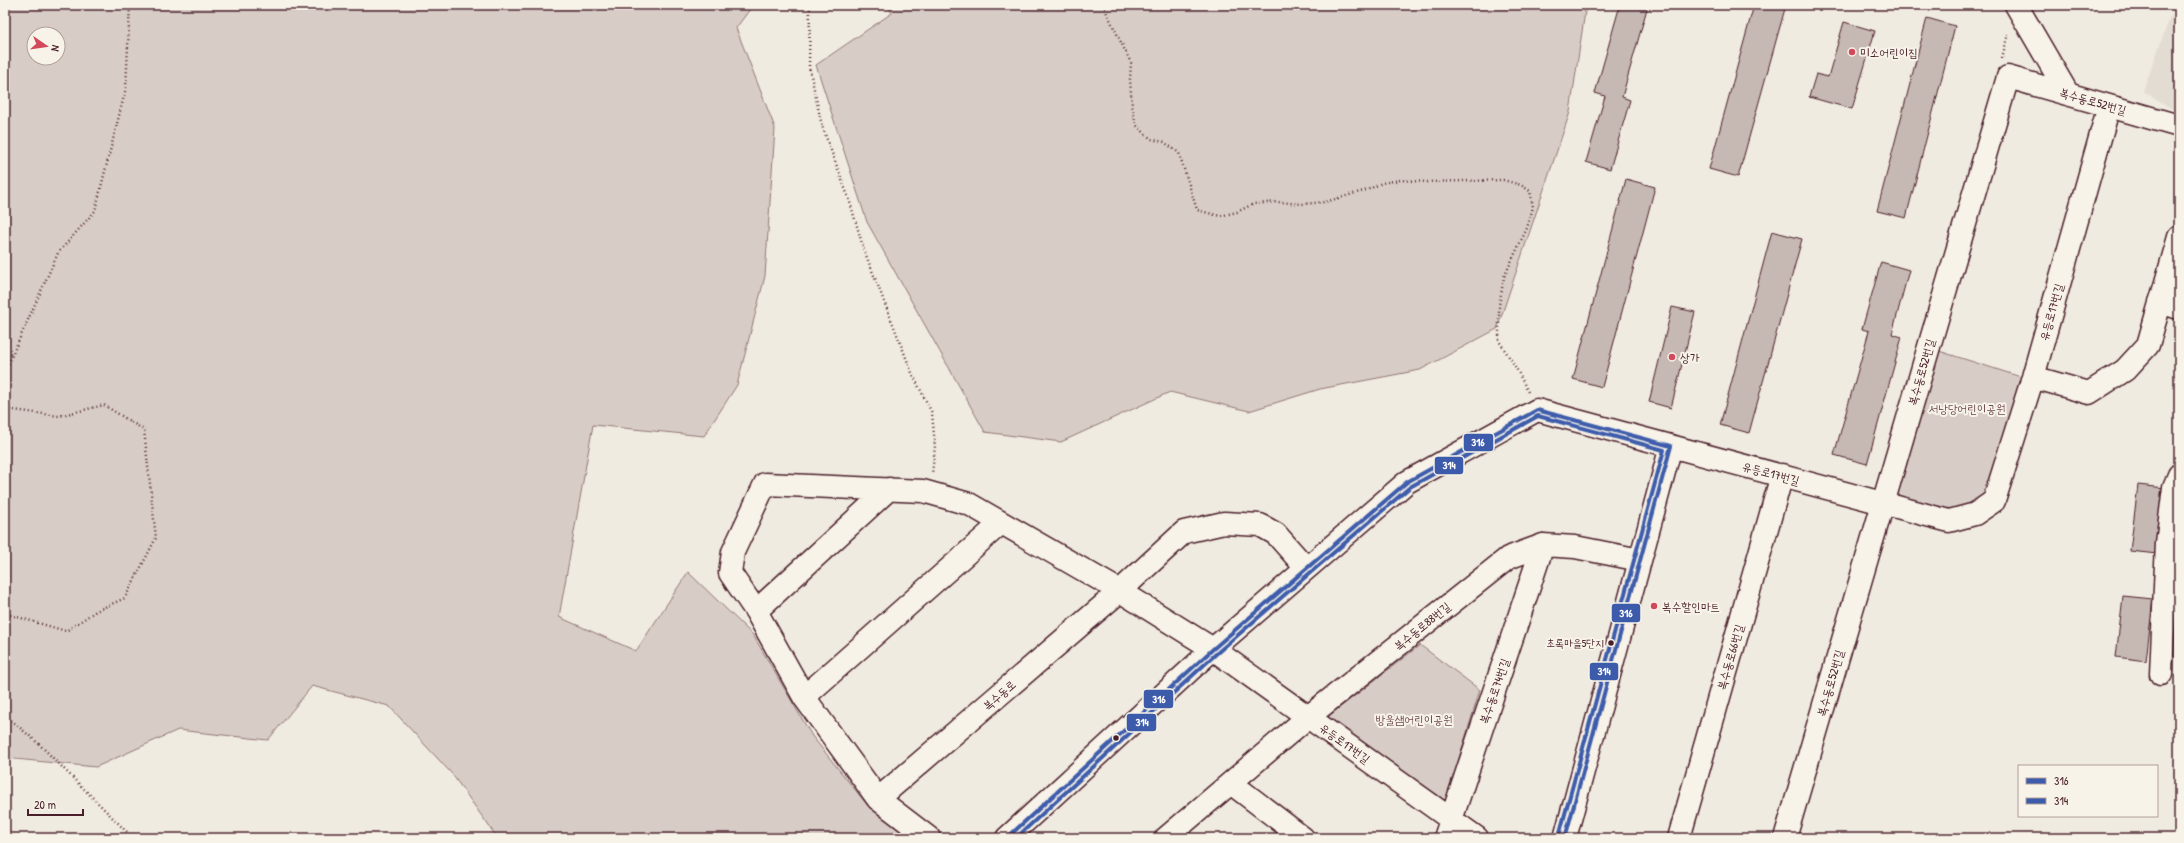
<svg xmlns="http://www.w3.org/2000/svg" width="2184" height="843" font-family="'Patrick Hand','Poor Story',sans-serif">
	<style>
		.built { fill: #e3dcd2 }
		.green { fill: #d8cdc6; stroke: #917678; fill-rule: evenodd }
		.building { fill: #c6b8b3; stroke: #4a1f2b }
		.lines { fill: none; stroke-linecap: round; stroke-linejoin: round }
		.minor-casing { stroke: #4a1f2b; stroke-width: 25 }
		.path { stroke: #4a1f2b; stroke-width: 2.5; stroke-dasharray: 1 3; stroke-linecap: butt }
		.minor { stroke: #f7f3e8; stroke-width: 22 }
		.bus-1-casing { stroke: #f7f3e8; stroke-width: 7 }
		.bus-2-casing { stroke: #f7f3e8; stroke-width: 7 }
		.bus-1 { stroke: #3d5bab; stroke-width: 4 }
		.bus-2 { stroke: #3d5bab; stroke-width: 4 }
		.poi-dot { fill: #d1495b; stroke: #f7f3e8; stroke-width: 1.5 }
		.bus-dot { fill: #4a1f2b; stroke: #f7f3e8; stroke-width: 1.5 }
		.labels { text-anchor: middle; dominant-baseline: central; stroke-width: 4; stroke-linejoin: round; paint-order: stroke }
		.bus-label { font-size: 11px; fill: #4a1f2b; stroke: #f7f3e8; text-anchor: end }
		.poi-label { font-size: 12px; fill: #4a1f2b; stroke: #f7f3e8; text-anchor: start }
		.street-label { font-size: 12px; fill: #4a1f2b; stroke: #f7f3e8 }
		.park-label { font-size: 12px; fill: #6e4a52; stroke: #f7f3e8 }
		.line-badge { stroke: #f7f3e8; stroke-width: 1.5 }
		.badge-label { font-size: 11px; text-anchor: middle; font-weight: bold; fill: #fff }
	</style>
	<rect width="100%" height="100%" fill="#f0ebe0"/>
	<filter id="ink" filterUnits="userSpaceOnUse"><feTurbulence type="fractalNoise" baseFrequency=".025" numOctaves="2"/><feDisplacementMap in="SourceGraphic" scale="8" xChannelSelector="R" yChannelSelector="G"/><feConvolveMatrix kernelMatrix="1 2 1 2 8 2 1 2 1" color-interpolation-filters="sRGB"/></filter>
	<g filter="url(#ink)">
		<path class="built" d="M2179,13V113L2143,91L2170,17Z"/>
		<path class="green" d="M5,5H753L736,28L775,128L765,276L737,385L704,436L593,425L559,617L636,651L688,572L753,635L812,736L868,806L909,838H494L496,836L452,774L389,706L312,686L268,740L178,730L96,767L5,758ZM34,34H58V58H34Z
			M887,5H1586L1570,112L1497,329L1420,370L1320,389L1249,411L1170,392L1061,442L985,432L867,222L816,65L892,13Z
			M1939,351L2024,378L1984,498L1950,514L1891,501Z
			M1420,645L1480,690L1442,813L1325,719Z"/>
		<path class="building" d="M1620,5H1648L1622,97L1630,100L1610,169L1586,162L1605,96L1595,93Z
			M1754,5H1786L1738,177L1709,169Z
			M1927,18L1955,26L1906,218L1877,211Z
			M1844,22L1875,31L1852,109L1809,97L1816,74L1828,77Z
			M1626,179L1655,187L1602,387L1573,379Z
			M1772,231L1802,239L1749,433L1720,425Z
			M1881,262L1909,270L1892,334L1902,337L1867,464L1834,455L1869,331L1862,329Z
			M1672,307L1695,312L1671,408L1649,402Z
			M2138,485L2165,488L2157,554L2130,551Z
			M2123,596L2153,599L2146,661L2116,657Z"/>
		<g class="lines">
			<g class="minor-casing">
				<path id="minor" d="M2016,5L2068,94
					M2160,302L2179,308
					M2033,377L2089,393L2125,370L2148,345L2179,237
					M756,611L889,489
					M2161,674L2167,543L2174,487L2179,475
					M804,697L1001,523
					M1231,783L1303,838
					M878,799L1120,591L1184,532L1224,523L1260,525L1276,534L1306,568
					M929,838L878,799L804,697L756,611L730,573L733,552L765,484L923,491L969,504L1120,591L1213,649L1477,838
					M1007,838L1213,649L1407,482L1537,410L1949,521L1975,514L1994,501L2033,377L2109,106
					M1166,838L1308,717L1508,558L1543,545L1575,547L1640,560
					M1445,838L1543,545
					M1565,838L1671,446
					M1679,838L1782,475
					M1785,838L2008,77L2179,126"/>
			</g>
			<path class="path" d="M810,5L809,66L822,126L849,199L864,250L912,373L932,413L935,446L932,474
				M1103,5L1131,63L1130,79L1132,106L1136,125L1151,139L1164,142L1179,153L1197,210L1220,216L1237,212L1253,204L1278,202L1302,204L1325,202L1367,190L1382,183L1400,180L1426,182L1503,180L1521,185L1530,191L1533,207L1527,228L1504,277L1499,305V341L1515,366L1528,392
				M2002,58L2008,34
				M5,371L58,253L95,211L126,88L130,5
				M5,401L6,409L59,416L104,405L144,430L156,538L125,598L96,611L66,631L7,614L5,618
				M5,715L39,744L133,838"/>
			<use href="#minor" class="minor"/>
			<g class="bus-1-casing">
				<path id="bus-1" d="M1007,838L1213,649L1407,482L1537,410L1671,446
					M1565,838L1671,446"/>
			</g>
			<g class="bus-2-casing">
				<path id="bus-2" d="M1016,838L1217,653L1410,487L1538,416L1664,450L1559,836"/>
			</g>
			<use href="#bus-1" class="bus-1"/>
			<use href="#bus-2" class="bus-2"/>
		</g>
	</g>
	<g class="poi-dot">
		<circle cx="1852" cy="52" r="4"/>
		<circle cx="1672" cy="357" r="4"/>
		<circle cx="1654" cy="606" r="4"/>
	</g>
	<g class="bus-dot">
		<circle cx="1611" cy="643" r="3.5"/>
		<circle cx="1116" cy="738" r="3.5"/>
	</g>
	<g class="labels">
		<g class="bus-label">
			<text x="1604" y="643">초록마을5단지</text>
		</g>
		<g class="poi-label">
			<text x="1860" y="52">미소어린이집</text>
			<text x="1680" y="357">상가</text>
			<text x="1662" y="606">복수할인마트</text>
		</g>
		<g class="street-label">
			<text transform="translate(2093 101) rotate(16)">복수동로52번길</text>
			<text transform="translate(2051 312) rotate(-74)">유등로17번길</text>
			<text transform="translate(1921 372) rotate(-74)">복수동로52번길</text>
			<text transform="translate(1771 473) rotate(15)">유등로17번길</text>
			<text transform="translate(1422 626) rotate(-39)">복수동로88번길</text>
			<text transform="translate(1730 657) rotate(-74)">복수동로66번길</text>
			<text transform="translate(1830 683) rotate(-74)">복수동로52번길</text>
			<text transform="translate(1494 691) rotate(-71)">복수동로74번길</text>
			<text transform="translate(999 695) rotate(-41)">복수동로</text>
			<text transform="translate(1345 743) rotate(36)">유등로17번길</text>
		</g>
		<g class="park-label">
			<text x="1967" y="408">서낭당어린이공원</text>
			<text x="1414" y="719">방울샘어린이공원</text>
		</g>
	</g>
	<g class="line-badge">
		<rect x="1463" y="433" width="31" height="19" rx="4" fill="#3d5bab"/>
		<rect x="1434" y="456" width="30" height="19" rx="4" fill="#3d5bab"/>
		<rect x="1611" y="603" width="30" height="20" rx="4" fill="#3d5bab"/>
		<rect x="1589" y="662" width="30" height="19" rx="4" fill="#3d5bab"/>
		<rect x="1143" y="689" width="31" height="20" rx="4" fill="#3d5bab"/>
		<rect x="1126" y="713" width="31" height="19" rx="4" fill="#3d5bab"/>
	</g>
	<g class="badge-label">
		<text x="1478" y="446">316</text>
		<text x="1449" y="469">314</text>
		<text x="1626" y="617">316</text>
		<text x="1604" y="675">314</text>
		<text x="1159" y="703">316</text>
		<text x="1142" y="726">314</text>
	</g>
	<rect width="2184" height="843" fill="none" stroke="#f7f3e8" stroke-width="20"/>
	<rect x="10" y="10" width="2164" height="823" fill="none" stroke="#4a1f2b" stroke-width="1.5" filter="url(#ink)"/>
	<rect x="2018" y="765" width="140" height="52" fill="#f7f3e8" stroke="#b29e9c"/>
	<rect x="2026" y="778" width="20" height="6" fill="#3d5bab" stroke="#b29e9c"/>
	<text x="2054" y="785" font-size="12" fill="#4a1f2b">316</text>
	<rect x="2026" y="798" width="20" height="6" fill="#3d5bab" stroke="#b29e9c"/>
	<text x="2054" y="805" font-size="12" fill="#4a1f2b">314</text>
	<g transform="translate(46 46) rotate(103)"><circle r="19" fill="#f7f3e8" stroke="#b29e9c"/>
	<path d="M0-3L7 15L0 10L-7 15Z" fill="#d1495b"/>
	<text y="-6" font-size="11" font-weight="bold" text-anchor="middle" fill="#4a1f2b">N</text>
	</g>
	<path d="M28 809v6h55v-6" fill="none" stroke="#4a1f2b" stroke-width="2"/>
	<text x="34" y="809" font-size="12" fill="#4a1f2b" stroke="#f7f3e8" stroke-width="3" paint-order="stroke">20 m</text>
</svg>
